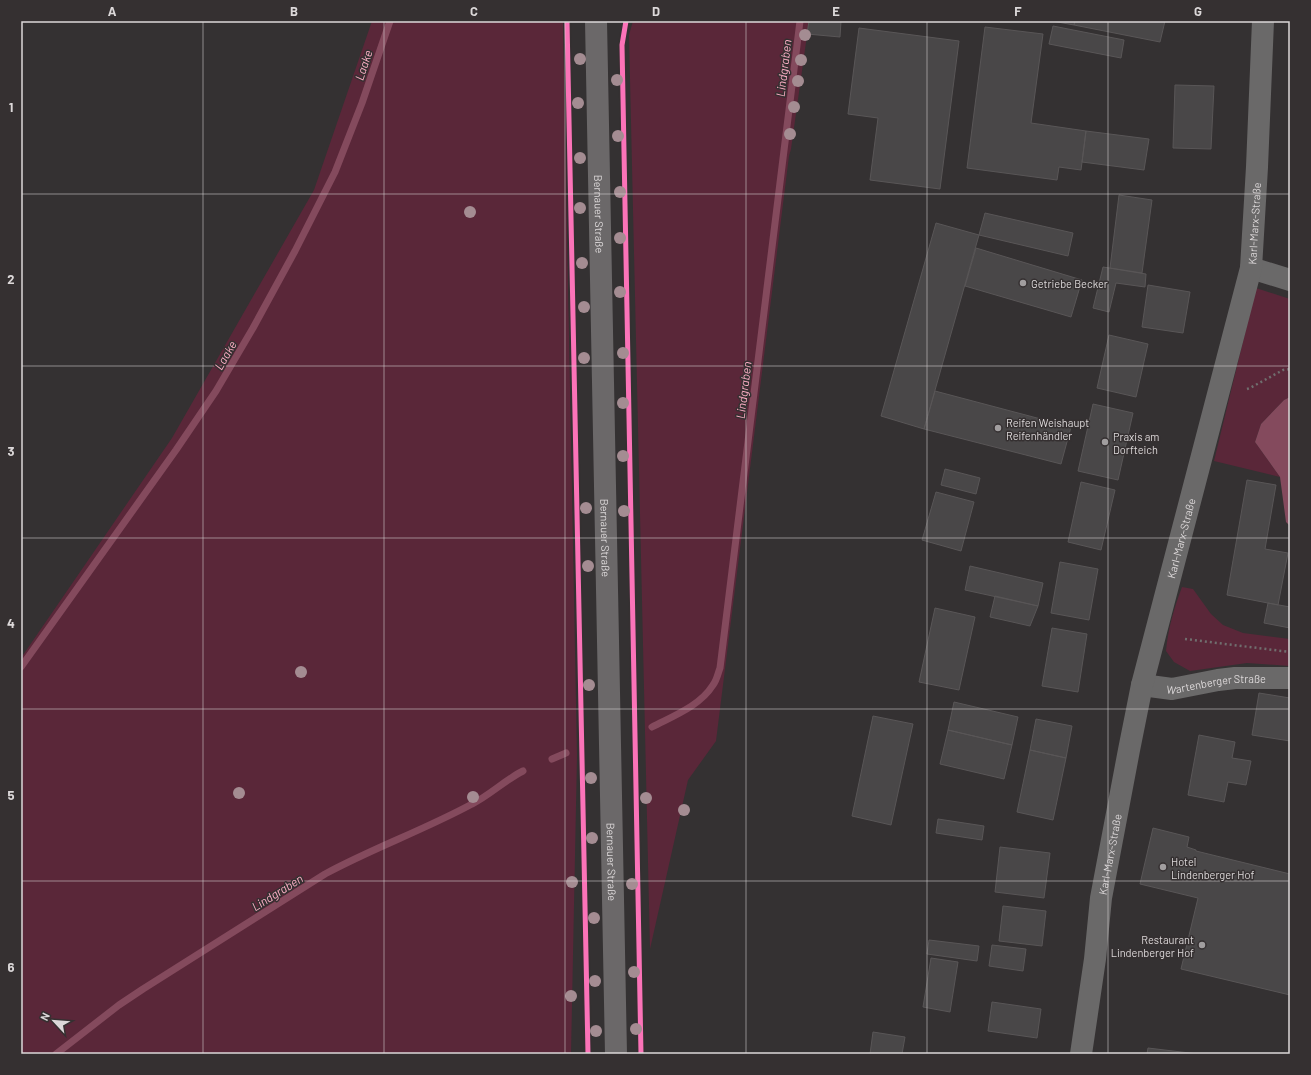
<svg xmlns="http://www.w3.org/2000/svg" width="1311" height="1075" font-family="Barlow,sans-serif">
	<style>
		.green { fill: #5a2739 }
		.water { fill: #844a5d }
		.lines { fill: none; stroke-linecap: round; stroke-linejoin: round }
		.stream { stroke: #844a5d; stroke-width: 7 }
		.building { fill: #494748; stroke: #595657 }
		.path { stroke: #706e6e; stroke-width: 2.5; stroke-dasharray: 2 3; stroke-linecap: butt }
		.minor { stroke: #6a6969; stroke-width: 22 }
		.tertiary { stroke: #6a6969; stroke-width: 22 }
		.primary { stroke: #6b6869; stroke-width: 22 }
		.cycleway-casing { stroke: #353031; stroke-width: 8 }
		.cycleway { stroke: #fb73b8; stroke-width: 5 }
		.tree { fill: #a48c92 }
		.grid { fill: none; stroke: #dcd8d9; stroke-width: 1; stroke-opacity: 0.55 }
		.poi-dot { fill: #a19e9f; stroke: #353031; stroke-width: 1.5 }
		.labels { text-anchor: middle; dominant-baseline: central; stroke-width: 3; stroke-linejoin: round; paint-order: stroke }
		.street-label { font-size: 11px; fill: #dcd8d9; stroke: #353031 }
		.poi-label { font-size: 11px; fill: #dcd8d9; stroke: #353031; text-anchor: start }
		.water-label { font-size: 12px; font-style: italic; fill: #fcaec5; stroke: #353031 }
		.neatline { fill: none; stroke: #dcd8d9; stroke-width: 1.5 }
		.grid-label { font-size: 13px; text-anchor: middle; font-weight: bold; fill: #dcd8d9 }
	</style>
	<rect width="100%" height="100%" fill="#343132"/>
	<path class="green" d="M372,21H563L577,756L571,1054H21V658L172,438L314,190Z
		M633,21H809L791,149L789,156L716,741L688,780L650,949L629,35Z
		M1256,288L1290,299V397L1284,400L1261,424L1255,442L1280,477L1214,461Z
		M1182,587L1193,589L1211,614L1223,625L1243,633L1290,639V666L1247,663L1190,671L1174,662L1166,651C1168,629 1174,608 1182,587Z"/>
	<path class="water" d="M1290,397V526L1286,522L1280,477L1255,442L1261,424L1284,400Z"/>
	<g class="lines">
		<path class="stream" d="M21,667L176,450L216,391L253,328L295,251L335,172L362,103L390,21
			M652,727C673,716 700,706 713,685C717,680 718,673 720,668L800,21
			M552,759L566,753
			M56,1054L119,1005L143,989L325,874C373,848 424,830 472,804C490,795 505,780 523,771"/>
	</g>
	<path class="building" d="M809,21H841L840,37L807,34Z
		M1052,21H1075L1074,25Z
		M1075,21H1165L1160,42L1074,25Z
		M1053,26L1124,40L1121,58L1049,44Z
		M985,27L1043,34L1031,123L1086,131L1081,170L1059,167L1057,180L967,168Z
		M859,28L959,41L940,189L870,180L878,118L848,114Z
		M1175,85L1214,86L1211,149L1173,148Z
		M1086,131L1149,139L1144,170L1082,162Z
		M1119,195L1152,200L1142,273L1110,268Z
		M985,213L1073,233L1068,256L979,235Z
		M936,223L979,235L924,429L881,416Z
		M976,248L1082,280L1071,317L965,286Z
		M1103,267L1146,274L1145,287L1116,283L1109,312L1093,308Z
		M1148,285L1190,292L1183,333L1142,327Z
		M1109,335L1148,344L1136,397L1097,388Z
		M935,391L1071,427L1061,464L924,429Z
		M1093,404L1133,413L1118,480L1078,471Z
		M945,469L980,478L976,494L941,485Z
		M1247,480L1276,485L1265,549L1288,553L1278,605L1227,595Z
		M1081,482L1115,490L1101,550L1068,542Z
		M936,492L974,502L961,551L922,540Z
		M1060,562L1098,569L1089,620L1051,613Z
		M970,566L1043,583L1038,606L965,590Z
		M995,596L1038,606L1030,626L990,617Z
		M1268,603L1290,607V628L1264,623Z
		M935,608L975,617L959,690L919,682Z
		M1052,628L1087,634L1078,692L1042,686Z
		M1259,693L1290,698V741L1252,735Z
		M954,702L1018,717L1012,745L948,730Z
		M873,716L913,724L891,825L852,816Z
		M1036,719L1072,726L1066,758L1030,750Z
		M948,730L1012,745L1004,779L940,764Z
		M1199,735L1235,742L1232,758L1251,761L1246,785L1228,782L1224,802L1188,795Z
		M1030,750L1066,758L1053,820L1017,812Z
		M938,819L984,826L982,840L936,833Z
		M1153,828L1189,837L1187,847L1196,850V851L1290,874V995L1181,969L1198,898L1140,884Z
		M1000,847L1050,853L1044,898L995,892Z
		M1003,906L1046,911L1042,946L999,941Z
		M929,940L979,946L977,961L927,954Z
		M992,945L1026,949L1023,971L989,966Z
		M931,958L958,962L950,1012L923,1007Z
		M992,1002L1041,1009L1037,1038L988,1031Z
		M873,1032L905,1037L902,1054H870Z
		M1148,1048L1198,1054H1147Z"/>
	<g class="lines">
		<path class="path" d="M1247,389L1250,388L1283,370L1290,369
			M1185,639L1290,652"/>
		<g class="minor">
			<path d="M1251,268L1290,280"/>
			<path id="s1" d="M1142,685L1172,689L1218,680L1235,678H1290"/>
		</g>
		<path class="tertiary" id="s2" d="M1081,1054L1095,959L1101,898L1129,750L1142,685L1251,268L1257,167L1263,21"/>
		<path class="primary" id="s3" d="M596,21L616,1054"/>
		<g class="cycleway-casing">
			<path id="cycleway" d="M567,21L588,1054
				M626,21L622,45L641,1054"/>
		</g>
		<use href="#cycleway" class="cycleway"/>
	</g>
	<g class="tree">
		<circle cx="805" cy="35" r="6"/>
		<circle cx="580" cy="59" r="6"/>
		<circle cx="801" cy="60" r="6"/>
		<circle cx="617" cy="80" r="6"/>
		<circle cx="798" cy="81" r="6"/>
		<circle cx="578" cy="103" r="6"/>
		<circle cx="794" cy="107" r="6"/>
		<circle cx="790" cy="134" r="6"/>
		<circle cx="618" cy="136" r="6"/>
		<circle cx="580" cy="158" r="6"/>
		<circle cx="620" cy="192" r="6"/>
		<circle cx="580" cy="208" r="6"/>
		<circle cx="470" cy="212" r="6"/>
		<circle cx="620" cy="238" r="6"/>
		<circle cx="582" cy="263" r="6"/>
		<circle cx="620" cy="292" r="6"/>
		<circle cx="584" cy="307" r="6"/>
		<circle cx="623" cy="353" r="6"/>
		<circle cx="584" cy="358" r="6"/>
		<circle cx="623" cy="403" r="6"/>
		<circle cx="623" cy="456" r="6"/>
		<circle cx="586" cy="508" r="6"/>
		<circle cx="624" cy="511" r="6"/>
		<circle cx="588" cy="566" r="6"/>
		<circle cx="301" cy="672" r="6"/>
		<circle cx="589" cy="685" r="6"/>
		<circle cx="591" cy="778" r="6"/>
		<circle cx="239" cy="793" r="6"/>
		<circle cx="473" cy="797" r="6"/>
		<circle cx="646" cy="798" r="6"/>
		<circle cx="684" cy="810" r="6"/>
		<circle cx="592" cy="838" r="6"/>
		<circle cx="572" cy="882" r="6"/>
		<circle cx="632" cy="884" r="6"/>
		<circle cx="594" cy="918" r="6"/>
		<circle cx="634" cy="972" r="6"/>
		<circle cx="595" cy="981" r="6"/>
		<circle cx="571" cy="996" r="6"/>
		<circle cx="636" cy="1029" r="6"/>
		<circle cx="596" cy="1031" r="6"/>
	</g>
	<path class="grid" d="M203,21V1054M384,21V1054M565,21V1054M746,21V1054M927,21V1054M1108,21V1054M21,194H1290M21,366H1290M21,538H1290M21,709H1290M21,881H1290"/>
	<g class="poi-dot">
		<circle cx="1023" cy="283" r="4"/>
		<circle cx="998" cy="428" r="4"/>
		<circle cx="1105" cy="442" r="4"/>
		<circle cx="1163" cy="867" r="4"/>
		<circle cx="1202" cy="945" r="4"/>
	</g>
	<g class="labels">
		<g class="street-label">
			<text stroke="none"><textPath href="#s3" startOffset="193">Bernauer Straße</textPath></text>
			<text stroke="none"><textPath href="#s2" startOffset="850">Karl-Marx-Straße</textPath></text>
			<text stroke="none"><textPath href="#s3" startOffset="517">Bernauer Straße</textPath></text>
			<text stroke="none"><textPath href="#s2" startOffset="526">Karl-Marx-Straße</textPath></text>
			<text stroke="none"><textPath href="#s1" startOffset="75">Wartenberger Straße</textPath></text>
			<text stroke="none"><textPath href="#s2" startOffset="202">Karl-Marx-Straße</textPath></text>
			<text stroke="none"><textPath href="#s3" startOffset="841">Bernauer Straße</textPath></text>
		</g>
		<g class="poi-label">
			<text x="1031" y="283">Getriebe Becker</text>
			<text x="1006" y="422">Reifen Weishaupt<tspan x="1006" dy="13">Reifenhändler</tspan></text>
			<text x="1113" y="436">Praxis am<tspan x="1113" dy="13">Dorfteich</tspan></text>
			<text x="1171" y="861">Hotel<tspan x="1171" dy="13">Lindenberger Hof</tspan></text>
			<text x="1194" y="939" text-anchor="end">Restaurant<tspan x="1194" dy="13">Lindenberger Hof</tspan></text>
		</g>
		<g class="water-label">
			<text transform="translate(363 65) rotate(-72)">Laake</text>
			<text transform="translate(783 68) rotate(-83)">Lindgraben</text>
			<text transform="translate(225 355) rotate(-60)">Laake</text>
			<text transform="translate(743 390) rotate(-83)">Lindgraben</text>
			<text transform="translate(277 892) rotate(-32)">Lindgraben</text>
		</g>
	</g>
	<rect width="1311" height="1075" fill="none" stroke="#353031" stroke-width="44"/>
	<g transform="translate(54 1021) rotate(296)" stroke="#353031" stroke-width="3" paint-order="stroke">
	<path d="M0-3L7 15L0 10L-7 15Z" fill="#dcd8d9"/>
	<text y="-6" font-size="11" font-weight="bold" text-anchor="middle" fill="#dcd8d9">N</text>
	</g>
	<rect x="22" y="22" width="1267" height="1031" class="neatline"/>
	<g class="grid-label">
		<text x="112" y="16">A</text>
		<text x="294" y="16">B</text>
		<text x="474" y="16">C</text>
		<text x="656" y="16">D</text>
		<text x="836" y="16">E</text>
		<text x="1018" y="16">F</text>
		<text x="1198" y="16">G</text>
		<text x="11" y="112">1</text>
		<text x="11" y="284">2</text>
		<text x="11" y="456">3</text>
		<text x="11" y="628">4</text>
		<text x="11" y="800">5</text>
		<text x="11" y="972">6</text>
	</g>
</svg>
